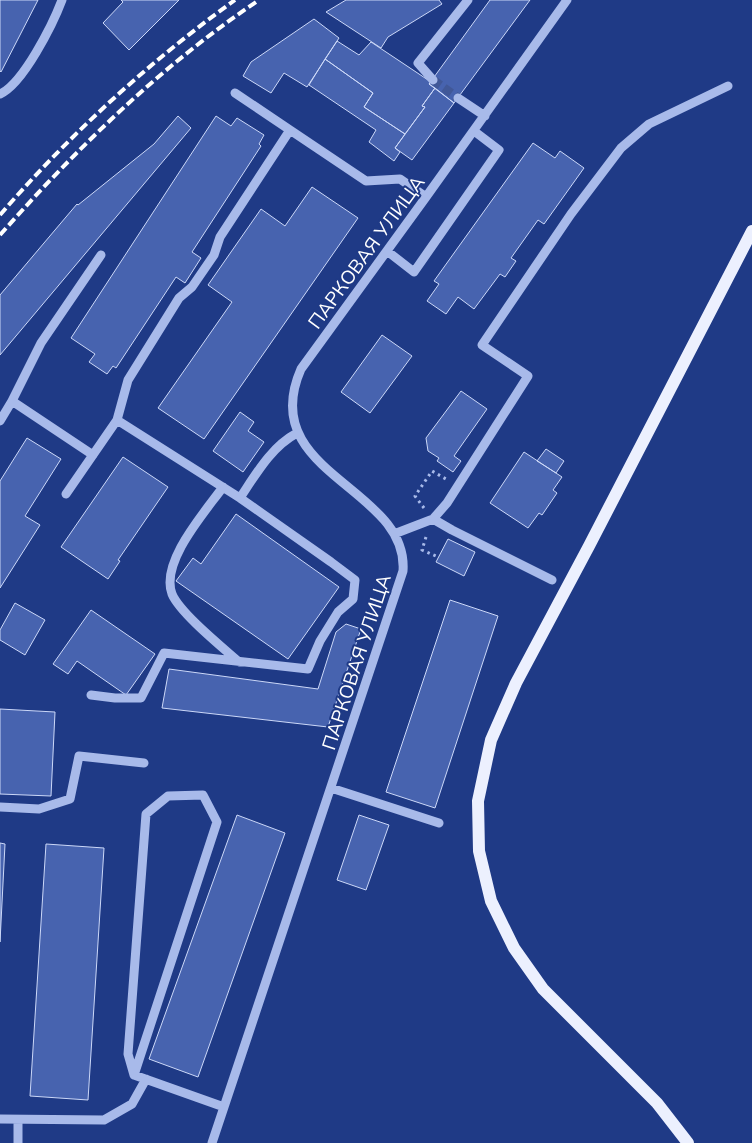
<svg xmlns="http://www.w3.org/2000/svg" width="752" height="1143" font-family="Mulish,sans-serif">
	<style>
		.building { fill: #4763af; stroke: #ccd8f8 }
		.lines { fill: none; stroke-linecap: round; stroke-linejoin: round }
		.minor-tunnel { stroke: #415898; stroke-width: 9; stroke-dasharray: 9 4.5; stroke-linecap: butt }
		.path { stroke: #a8baea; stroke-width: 3; stroke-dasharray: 2.5 4; stroke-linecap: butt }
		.minor { stroke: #a8baea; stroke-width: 9 }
		.major { stroke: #ecf0fe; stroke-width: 12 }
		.rail { stroke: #fff; stroke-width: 4; stroke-dasharray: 9 4; stroke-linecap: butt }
		.labels { text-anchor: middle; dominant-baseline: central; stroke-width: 4; stroke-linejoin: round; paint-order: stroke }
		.street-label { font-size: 19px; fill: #fff; stroke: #1f3a86 }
	</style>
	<rect width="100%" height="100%" fill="#1f3a86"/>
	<path class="building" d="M0,0H38L1,72L0,71Z
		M121,0H179L129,50L103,23L123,2Z
		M346,0H439L442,4L388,37L381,48L326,12Z
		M490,0H530L454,103L429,84Z
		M314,19L339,38L307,87L284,73L271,93L243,76L251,62Z
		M337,41L359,55L371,42L431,82L429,84L435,88L422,106L425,107L405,134L364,107L373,93L325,59Z
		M325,59L373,93L364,107L405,134L395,148L400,152L394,161L369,142L376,130L309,85Z
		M435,88L454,103L412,160L395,148L425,107L422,106Z
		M178,116L191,128L0,355V295L77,204L78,205L154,144Z
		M216,116L231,126L237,118L264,135L259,144L261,146L192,252L201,258L185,283L176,277L116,368L113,366L107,374L89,362L95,354L71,338Z
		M533,143L555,158L560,151L584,168L544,224L538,220L511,258L516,261L505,277L500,274L474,309L458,297L446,314L427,301L439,284L434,281Z
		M312,187L358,218L204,439L158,408L232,302L208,285L261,209L285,226Z
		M382,335L412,356L370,413L341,392Z
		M461,391L487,409L454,456L461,461L453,472L437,461L439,458L428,451L426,438Z
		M240,412L254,422L248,431L264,442L243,472L213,451Z
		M27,438L61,459L25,516L40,525L0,588V481Z
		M546,449L564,461L556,473L537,461Z
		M524,452L562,477L553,490L557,493L542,515L539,513L528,528L490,503Z
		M123,457L168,487L118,560L120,561L108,579L61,547Z
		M236,514L339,587L288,659L176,581L193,558L201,564Z
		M448,539L475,552L464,576L436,562Z
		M450,600L498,616L435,808L386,792Z
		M15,603L45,620L25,655L0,640V630Z
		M91,610L155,654L126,695L77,661L68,674L53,664Z
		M346,624L361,629L328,727L162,708L169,669L318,689L336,632Z
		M0,709L55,712L51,796L0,794Z
		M237,815L285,833L198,1077L149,1059Z
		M359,815L389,825L366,890L337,880Z
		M0,843L5,844L0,942Z
		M46,844L104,848L88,1100L30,1096Z"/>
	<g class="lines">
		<path class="minor-tunnel" d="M433,80L458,98"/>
		<path class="path" d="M424,508L415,496L432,471L446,479
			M426,537L422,550L438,557"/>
		<path class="minor" d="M433,80L418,63L468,0
			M0,94C23,84 53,24 62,0
			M458,98L485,116
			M290,130L366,181L400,179L426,197
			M387,251L414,272L499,150L474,131
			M12,401L41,343L101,255
			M117,420L128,380L179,298L192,287L214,255L220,237L290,130L235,93
			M0,421L12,401L93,455
			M223,487C205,512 160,562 172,594C180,613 222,647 239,662
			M66,494L117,420L240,498C256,474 271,447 297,433
			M433,519L452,530L552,580
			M394,534L433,519L447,503L528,376L482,345L571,214L621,148L649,124L728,86
			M91,695L115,698H141L164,653L308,669L320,641L338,612L353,599L355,580L331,562L240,498
			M331,788L439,823
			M0,807L39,809L70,799L79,756L144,763
			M134,1075L128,1054L146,814L168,796L203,795L217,822L134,1075L224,1107
			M0,1119L104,1120L132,1104L146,1079
			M18,1143V1120
			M212,1143L403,571C409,487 255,474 301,369L426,197L567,0"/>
		<path class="major" d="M688,1143L657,1103L543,989L514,948L491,901L479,851L478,801L491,740L516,683L589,546L752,231"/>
		<path class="rail" d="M0,215C68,136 150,61 235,0
			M0,235C77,148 162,65 259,0"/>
	</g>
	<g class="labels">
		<g class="street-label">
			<text transform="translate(366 252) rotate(-54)">ПАРКОВАЯ УЛИЦА</text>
			<text transform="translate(356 662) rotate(-72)">ПАРКОВАЯ УЛИЦА</text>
		</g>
	</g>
</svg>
